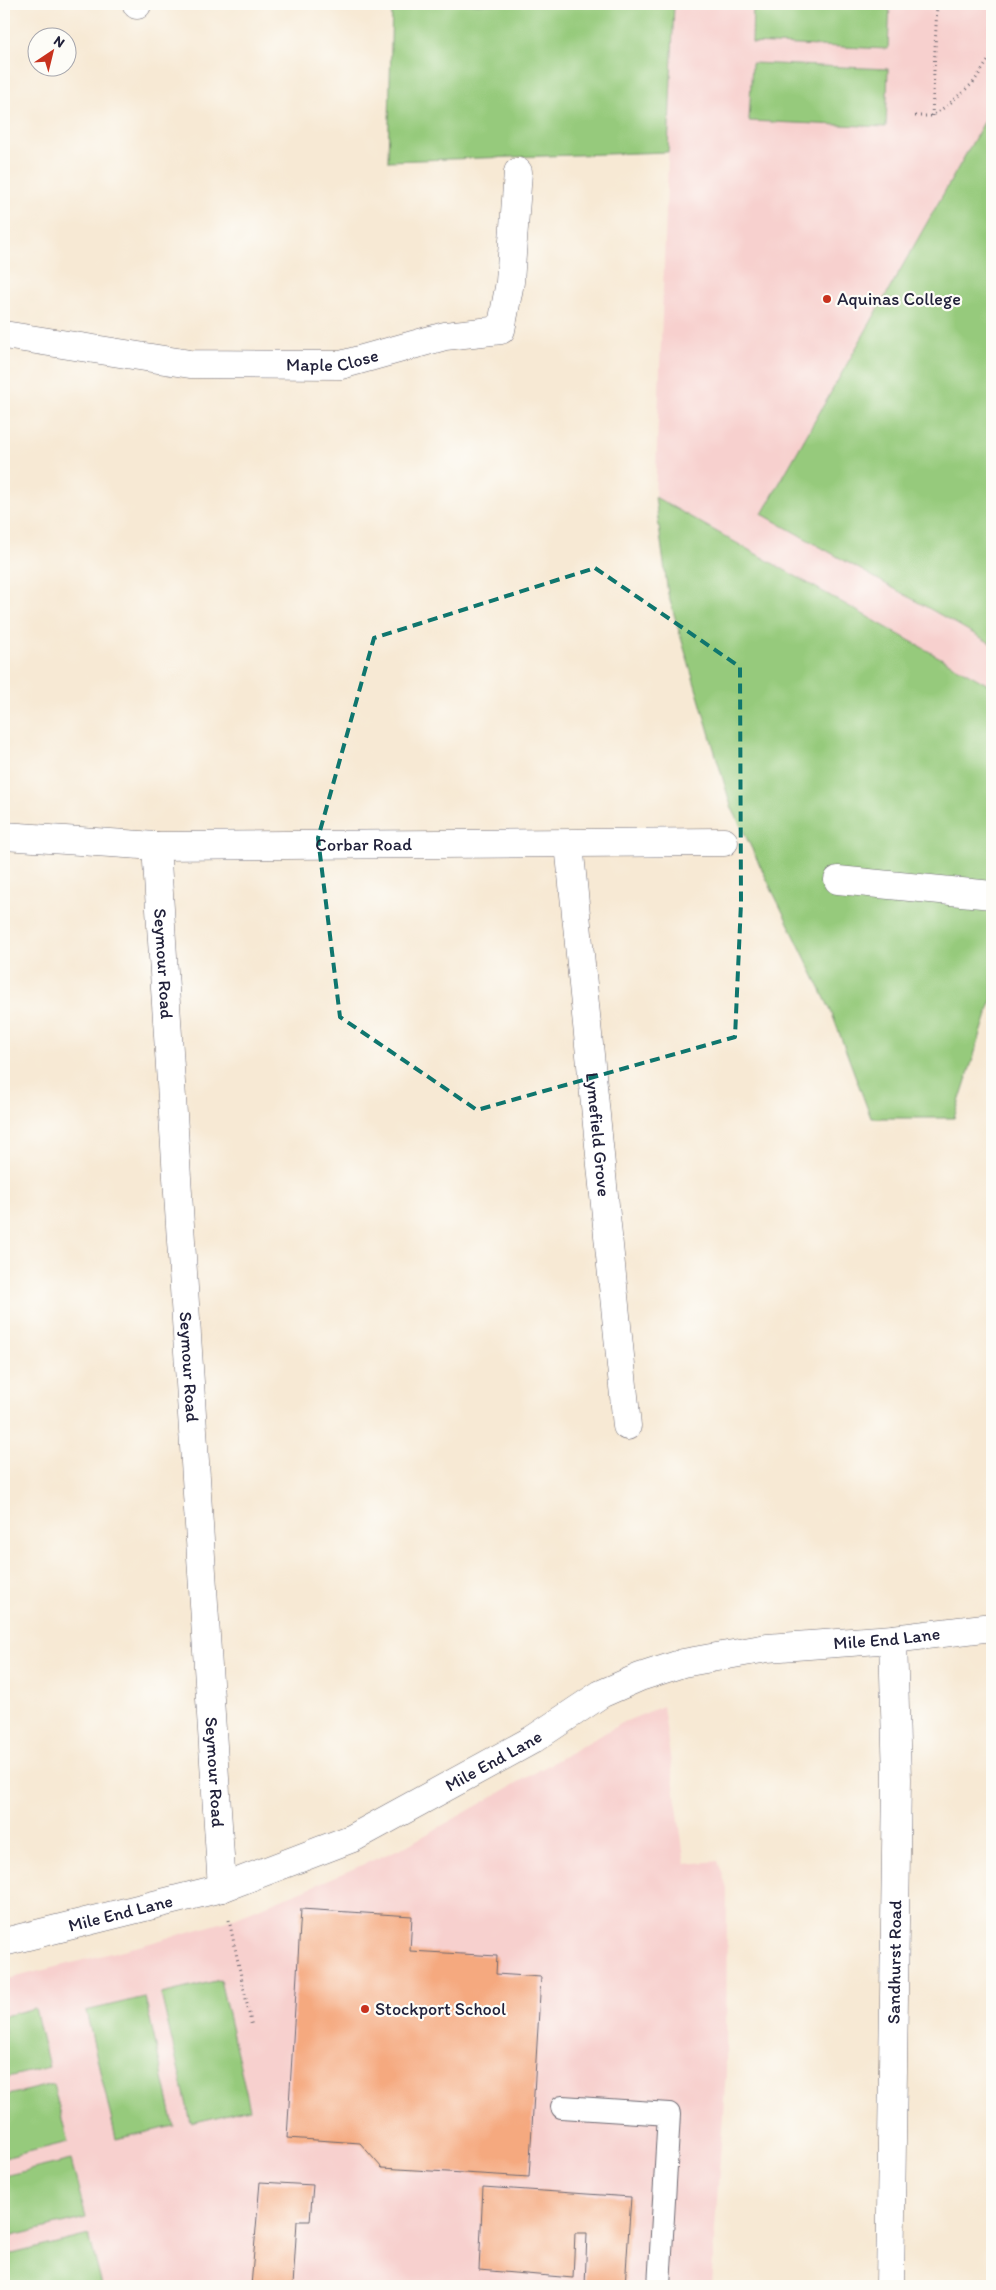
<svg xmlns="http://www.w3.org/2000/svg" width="996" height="2290" font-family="Itim,sans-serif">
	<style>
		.built { fill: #f7d0ce }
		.green { fill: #96ca7c; stroke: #5c765c }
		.building { fill: #f5a97f }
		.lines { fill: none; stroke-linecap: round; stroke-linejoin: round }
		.service-casing { stroke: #6d6871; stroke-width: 24 }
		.minor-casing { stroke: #6d6871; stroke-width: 29 }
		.path { stroke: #6d6871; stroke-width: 3; stroke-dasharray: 1 4; stroke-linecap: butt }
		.service { stroke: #fff; stroke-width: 22 }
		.minor { stroke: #fff; stroke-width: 28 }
		.marked { fill: none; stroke: #0f766e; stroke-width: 4; stroke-dasharray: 10 6; stroke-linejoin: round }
		.poi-dot { fill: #c8321e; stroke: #fdfcf7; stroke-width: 2 }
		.labels { text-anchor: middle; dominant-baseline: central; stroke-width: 4.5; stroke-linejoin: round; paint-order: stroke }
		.poi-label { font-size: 18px; fill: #22223b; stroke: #fdfcf7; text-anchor: start }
		.street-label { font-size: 18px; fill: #22223b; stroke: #fdfcf7 }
	</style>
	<rect width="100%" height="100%" fill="#fdfcf7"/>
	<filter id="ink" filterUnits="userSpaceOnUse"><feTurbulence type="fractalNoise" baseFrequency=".02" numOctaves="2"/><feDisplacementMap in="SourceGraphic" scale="10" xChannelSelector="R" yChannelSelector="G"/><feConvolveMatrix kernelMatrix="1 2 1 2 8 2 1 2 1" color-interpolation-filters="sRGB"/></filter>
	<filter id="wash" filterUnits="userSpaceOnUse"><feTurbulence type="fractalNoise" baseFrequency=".0096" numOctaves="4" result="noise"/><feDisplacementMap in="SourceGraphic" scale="20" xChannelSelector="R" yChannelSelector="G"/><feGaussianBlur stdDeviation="1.12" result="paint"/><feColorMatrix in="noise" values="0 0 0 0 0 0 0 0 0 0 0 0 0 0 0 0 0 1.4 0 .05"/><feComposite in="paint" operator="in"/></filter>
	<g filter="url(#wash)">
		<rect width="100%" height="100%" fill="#f7e9d4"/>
		<path class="built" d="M674,4H992V687L655,497Z
			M663,1706L685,1864L718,1861L727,1888L726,2072L711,2286H4V1980L143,1945L224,1922L304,1890L406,1846L624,1722Z"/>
		<path class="green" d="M392,4H674L668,152L388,161Z
			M753,4H890L888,49L752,43Z
			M752,63L888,69L886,127L749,121Z
			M992,108V644L762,514Z
			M655,497L992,687V999L954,1118H871L831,1011L731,806L668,594Z
			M220,1980L250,2109L191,2123L161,1994Z
			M145,1997L174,2126L116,2139L86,2011Z
			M35,2008L49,2067L4,2078V2016Z
			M53,2084L68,2142L4,2158V2096Z
			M71,2160L86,2218L4,2238V2176Z
			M89,2235L102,2286H4V2256Z"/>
		<g id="blocks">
			<path class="building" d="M301,1909L412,1916L410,1951L497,1956L496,1974L541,1977L529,2177L382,2168L360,2143L287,2138Z
				M260,2182L313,2185L310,2221H297L293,2286H251Z
				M483,2187L631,2197L625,2286H585L587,2233H575L573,2278L479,2270Z"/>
		</g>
	</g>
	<g filter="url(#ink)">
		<use href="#blocks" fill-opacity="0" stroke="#6d6871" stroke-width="1"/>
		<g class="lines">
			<g class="service-casing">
				<path id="service" d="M562,2107L669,2114L659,2286"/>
			</g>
			<g class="minor-casing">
				<g id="minor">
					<path d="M137,5V4"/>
					<path id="s1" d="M4,335L190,364L341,365L445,336L501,330L510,282L518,172"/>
					<path id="s2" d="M4,836L156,846L724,842"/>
					<path id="s3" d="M569,844L627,1426"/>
					<path id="s4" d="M156,846L222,1888"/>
					<path d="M838,880L992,895"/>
					<path id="s5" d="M4,1942L222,1888L353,1838L532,1740L601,1694L640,1677L683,1663L767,1648L893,1639L992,1627"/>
					<path id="s6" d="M890,2286L897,1779L893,1639"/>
				</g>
			</g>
			<path class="path" d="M915,116H932L949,104L973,83L992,55
				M932,116L937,4
				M229,1920L252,2027"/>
			<use href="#service" class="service"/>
			<use href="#minor" class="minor"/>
		</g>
	</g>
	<path class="marked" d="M595,568L740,667L741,903L735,1037L477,1110L340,1017L318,838L374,638Z"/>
	<g class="poi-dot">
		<circle cx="827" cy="299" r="5"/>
		<circle cx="365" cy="2009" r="5"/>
	</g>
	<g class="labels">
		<g class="poi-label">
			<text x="837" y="299">Aquinas College</text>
			<text x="375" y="2009">Stockport School</text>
		</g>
		<g class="street-label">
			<text stroke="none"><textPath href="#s1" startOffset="331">Maple Close</textPath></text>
			<text stroke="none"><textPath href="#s2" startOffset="360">Corbar Road</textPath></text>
			<text stroke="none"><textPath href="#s4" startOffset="118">Seymour Road</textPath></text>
			<text stroke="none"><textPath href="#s3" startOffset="292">Lymefield Grove</textPath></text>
			<text stroke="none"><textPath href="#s4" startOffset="522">Seymour Road</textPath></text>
			<text stroke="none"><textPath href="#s5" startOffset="945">Mile End Lane</textPath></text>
			<text stroke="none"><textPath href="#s5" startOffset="525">Mile End Lane</textPath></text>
			<text stroke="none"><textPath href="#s4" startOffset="928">Seymour Road</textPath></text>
			<text stroke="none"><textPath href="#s5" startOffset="120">Mile End Lane</textPath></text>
			<text stroke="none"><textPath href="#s6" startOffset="324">Sandhurst Road</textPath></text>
		</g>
	</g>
	<rect width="996" height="2290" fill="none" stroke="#fdfcf7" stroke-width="20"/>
	<g transform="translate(52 52) rotate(35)"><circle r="24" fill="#fdfcf7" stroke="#a5a5ac"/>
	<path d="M0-4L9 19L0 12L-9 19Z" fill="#c8321e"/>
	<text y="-8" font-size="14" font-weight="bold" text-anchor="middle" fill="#22223b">N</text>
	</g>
</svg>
